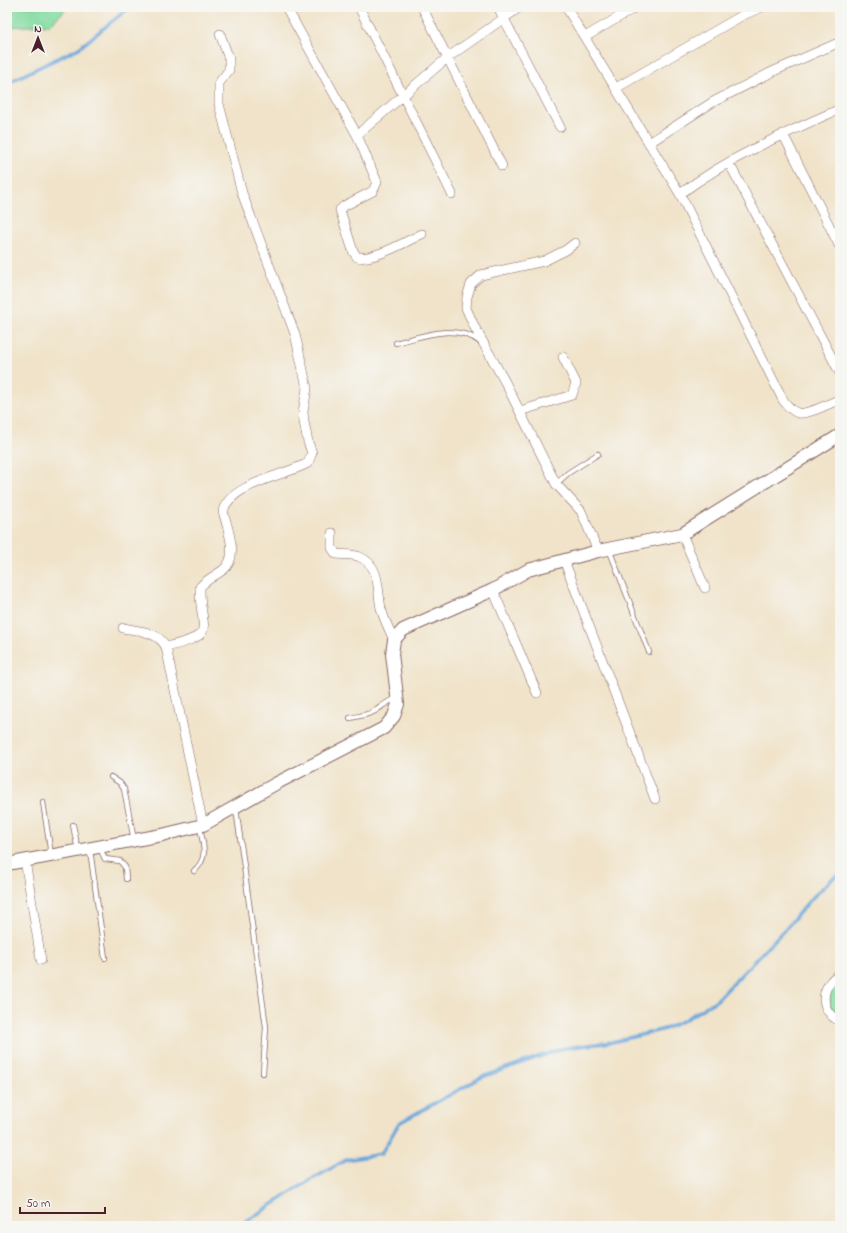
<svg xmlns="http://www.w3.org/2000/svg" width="847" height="1233" font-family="'Indie Flower',sans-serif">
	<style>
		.green { fill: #83dca1; stroke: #667e66 }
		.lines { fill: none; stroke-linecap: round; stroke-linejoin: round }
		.stream { stroke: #6ba8dd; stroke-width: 3.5 }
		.service-casing { stroke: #846462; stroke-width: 6 }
		.minor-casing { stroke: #846462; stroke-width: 10 }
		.tertiary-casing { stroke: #846462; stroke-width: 14 }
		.service { stroke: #fff; stroke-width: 4.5 }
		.minor { stroke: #fff; stroke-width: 9 }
		.tertiary { stroke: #fff; stroke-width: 12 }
	</style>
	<rect width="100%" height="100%" fill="#f6f6f2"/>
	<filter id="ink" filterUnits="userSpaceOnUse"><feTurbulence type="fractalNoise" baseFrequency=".025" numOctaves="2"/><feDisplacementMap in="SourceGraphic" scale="8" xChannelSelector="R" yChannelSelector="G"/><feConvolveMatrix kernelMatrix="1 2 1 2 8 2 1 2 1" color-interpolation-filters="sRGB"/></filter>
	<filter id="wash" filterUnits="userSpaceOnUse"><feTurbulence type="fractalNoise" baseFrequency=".012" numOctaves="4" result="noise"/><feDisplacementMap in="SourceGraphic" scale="16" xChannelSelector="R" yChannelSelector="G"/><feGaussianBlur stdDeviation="0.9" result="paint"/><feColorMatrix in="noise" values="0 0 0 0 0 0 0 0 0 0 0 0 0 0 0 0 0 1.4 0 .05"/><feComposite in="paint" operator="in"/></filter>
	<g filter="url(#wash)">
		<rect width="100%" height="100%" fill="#f0e3c9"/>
		<path class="green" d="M7,7H68L50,25L7,27Z
			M840,979V1016C824,1006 826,989 840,979Z"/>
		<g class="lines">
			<path class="stream" d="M7,83L79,48L130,7
				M239,1226L309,1181L346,1160L381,1154L399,1123L482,1077L564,1048L612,1042L665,1029L684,1020L717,1000L786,928L811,899L833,878L840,874"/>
		</g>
	</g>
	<g filter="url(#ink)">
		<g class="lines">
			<g class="service-casing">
				<path id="service" d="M396,343C423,336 455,323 480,342
					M556,484L568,473L598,454
					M609,549L649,652
					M350,718C359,716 371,715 378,709C385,704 388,701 397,698
					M111,777L120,783L124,789L134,840
					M43,802L51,855
					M236,808L266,1027L263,1073
					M73,825L78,850
					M100,848L105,859L120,861L125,867L126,879
					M90,850L105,958
					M194,871C209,858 203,845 200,827"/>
			</g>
			<g class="minor-casing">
				<path id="minor" d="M286,7L357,135L377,182L373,191L344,206L340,210L353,251L357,257C374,261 406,241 422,234
					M359,7L452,194
					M422,7L502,166
					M498,7L560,127
					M566,7L680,194L783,400C787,405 791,411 798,413C807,415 831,403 840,399
					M585,37L636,7
					M616,88L743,15L762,7
					M783,134L840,247
					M357,135L447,58L520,7
					M649,143L713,102L774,71L840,42
					M729,163L840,373
					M680,194C728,158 785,133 840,109
					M575,243L566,250L544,261L481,275L471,284L467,297L466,308L475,328L505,382L556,484L581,511L598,551
					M520,411L572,395L576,383L563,357
					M332,533V548L336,554C343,555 353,554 360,557C381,566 377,590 381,608C384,620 389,629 394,640
					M682,534L705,588
					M564,560L655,799
					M493,590L537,693
					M123,628C138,631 158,631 166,647L203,825
					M166,647C221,634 199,630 200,587C207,579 215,576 223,570C240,558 227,527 223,511C230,484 286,475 308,463L312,453L308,442L304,422L303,412L307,388L295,334L242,193L219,104V83L229,70V59L220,34
					M25,860L41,960
					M840,974C820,985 818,1011 840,1021"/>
			</g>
			<g class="tertiary-casing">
				<path id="tertiary" d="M7,864L162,835L203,825L277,783L384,728L394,716L398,704L392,654L394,640L403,630L493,590L528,570L598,551L682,534L840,435"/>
			</g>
			<use href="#service" class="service"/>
			<use href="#minor" class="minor"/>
			<use href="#tertiary" class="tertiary"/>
		</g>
	</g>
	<rect width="847" height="1233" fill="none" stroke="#f6f6f2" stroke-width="24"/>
	<g transform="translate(38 38)" stroke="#f6f6f2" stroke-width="3" paint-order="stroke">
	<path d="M0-3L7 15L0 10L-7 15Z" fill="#4a1f2b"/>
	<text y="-6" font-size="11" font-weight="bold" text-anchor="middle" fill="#4a1f2b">N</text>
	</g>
	<path d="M20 1207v6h85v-6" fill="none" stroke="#4a1f2b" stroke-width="2"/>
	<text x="26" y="1207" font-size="12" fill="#4a1f2b" stroke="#f6f6f2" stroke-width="3" paint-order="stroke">50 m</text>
</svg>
